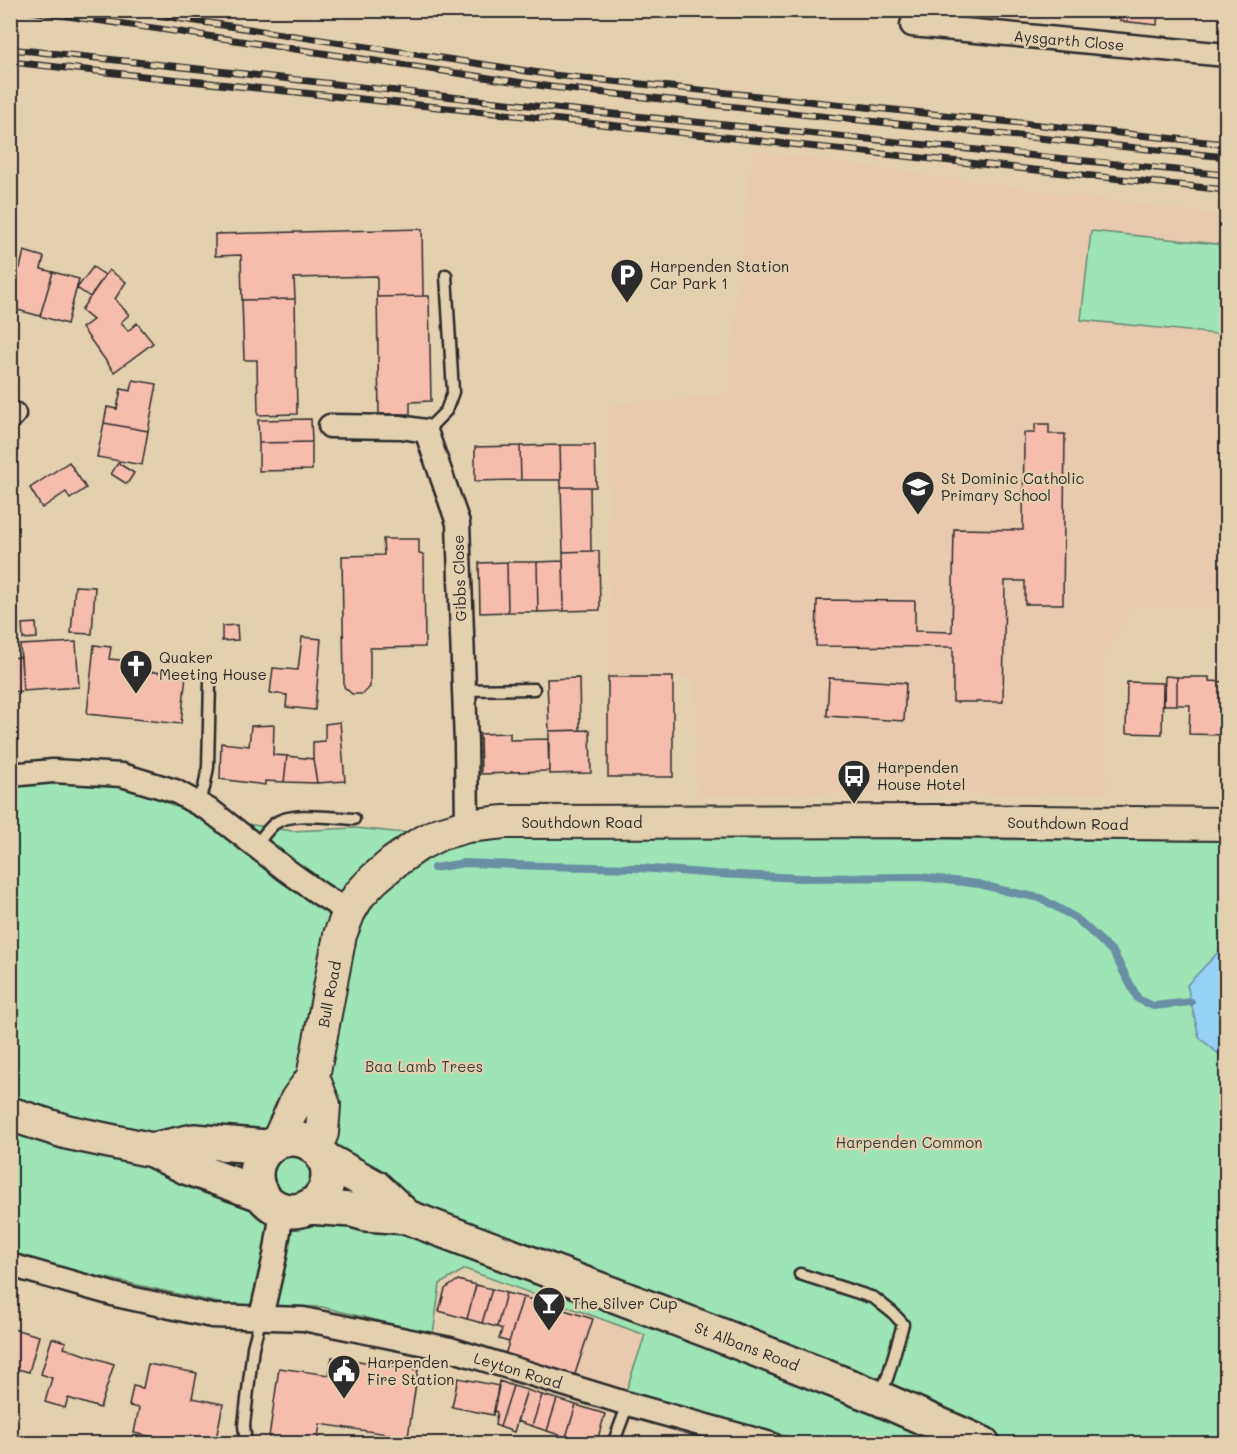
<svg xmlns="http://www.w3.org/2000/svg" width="1237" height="1454" font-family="Mali,sans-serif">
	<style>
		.built { fill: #e9caae }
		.green { fill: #9de5b4; stroke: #648870; stroke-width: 1.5 }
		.water { fill: #96d1f6; stroke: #6b8fa5; stroke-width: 1.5 }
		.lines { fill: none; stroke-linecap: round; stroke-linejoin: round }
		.stream { stroke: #6b8fa5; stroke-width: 8 }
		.building { fill: #f6bdad; stroke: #2b2b2b; stroke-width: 1.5 }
		.lane-casing { stroke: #2b2b2b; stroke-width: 15 }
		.street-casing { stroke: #2b2b2b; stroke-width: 27 }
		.secondary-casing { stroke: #2b2b2b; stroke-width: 36 }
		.primary-casing { stroke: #2b2b2b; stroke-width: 38 }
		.lane { stroke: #e4d0ae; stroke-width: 10 }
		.street { stroke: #e4d0ae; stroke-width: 22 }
		.secondary { stroke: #e4d0ae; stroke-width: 32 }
		.primary { stroke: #e4d0ae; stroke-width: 33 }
		.rail-casing { stroke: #2b2b2b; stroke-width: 7 }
		.rail { stroke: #e4d0ae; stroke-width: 4.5; stroke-dasharray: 14; stroke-linecap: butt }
		.labels { text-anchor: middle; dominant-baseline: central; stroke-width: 4.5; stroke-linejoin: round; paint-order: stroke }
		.street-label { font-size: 15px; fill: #2b2b2b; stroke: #e4d0ae }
		.poi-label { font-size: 15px; fill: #2b2b2b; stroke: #e4d0ae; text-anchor: start }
		.park-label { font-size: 15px; fill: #363e39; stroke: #e4d0ae }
	</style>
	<rect width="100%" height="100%" fill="#e4d0ae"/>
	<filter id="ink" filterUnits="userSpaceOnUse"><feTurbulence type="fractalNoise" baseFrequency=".0167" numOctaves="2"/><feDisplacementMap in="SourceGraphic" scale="12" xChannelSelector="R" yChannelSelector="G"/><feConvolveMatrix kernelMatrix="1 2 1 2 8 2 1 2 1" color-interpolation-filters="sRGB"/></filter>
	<g filter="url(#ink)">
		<path class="built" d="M752,150L1226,216V609L1133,608L1103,659L1108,794L697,795L695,677H608L610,404L727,395Z
			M525,1291L646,1335L626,1391L574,1377L505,1355Z"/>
		<path class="green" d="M1091,231L1226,245V335L1081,320Z
			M59,780L117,784L155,797L188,812L247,824L292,831L355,828L395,832L480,836L1226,841V1443H810L626,1391L645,1335L465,1269L440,1284L433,1334L322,1307L223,1304L66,1269L11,1253L10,785Z"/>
		<path class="water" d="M1226,944V1055L1221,1056L1199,1037L1187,985Z"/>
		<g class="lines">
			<path class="stream" d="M434,868L464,863L543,866L640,868L717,874L800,878L921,877L979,884L1006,891L1040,898L1076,918L1113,952L1138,999L1153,1006L1191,1002"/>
		</g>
		<path class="building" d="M1112,10H1158L1157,25L1120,21L1121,12Z
			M422,229L423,296L377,297V276L294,278L295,299L242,300L241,255L215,256V234Z
			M24,251L44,257L41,269L53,272L40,316L10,308V301L16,281L10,279V265L20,268Z
			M93,267L105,275L90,297L77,288Z
			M109,270L126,282L115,299L129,315L121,322L128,331L137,323L153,343L114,372L82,328L93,320L81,310Z
			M53,272L79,279L67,324L40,316Z
			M423,296H429L431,401L410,402V414H379L377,297Z
			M295,299L297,414L258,415L257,360H244L242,300Z
			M133,380L157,384L148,431L104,423L107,407L117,409L121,389L131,391Z
			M311,419L312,442L259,443L258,420Z
			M104,423L148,431L142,465L97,457Z
			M1035,424H1049V434H1065L1063,604H1025V581H1005L1003,702H953V647L816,646L817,600L915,601V631L952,632L954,529L1023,530L1024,433H1035Z
			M312,442V470L259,471V443Z
			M560,445H595L596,487H561Z
			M560,445L561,480H521L520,446Z
			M520,446L521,480L475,481V447Z
			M69,462L86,488L70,499L66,492L42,508L30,488Z
			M118,463L134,473L127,484L111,474Z
			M561,487H590L591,551L563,552Z
			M383,539H419V554L424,555L425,647L370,648V687L363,694H352L344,687L342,556L384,555Z
			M591,551H599L600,610L564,611L563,552Z
			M563,561L564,611L538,612L537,562Z
			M507,562L508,612L480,613L479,563Z
			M507,562H537L538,612H508Z
			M75,586L95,587L92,634L71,633Z
			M36,623L37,638L23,639L22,624Z
			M237,625L238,640L222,641V626Z
			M302,637L321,639L315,710L286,707L287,695L270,693L273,668L298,670Z
			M76,642L79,687L23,691L20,645Z
			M94,645L111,647L109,659L144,662L143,671L186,675L181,724L87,714Z
			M21,657L23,691L10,692V658Z
			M1165,676L1177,677V705H1164Z
			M608,677H673V777H608Z
			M1177,677H1209V681L1226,682V735L1189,734L1190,705H1177Z
			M579,678L580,730L549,731L547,679Z
			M829,678L906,683L904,721L827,716Z
			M1127,682L1163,683L1162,734L1126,733Z
			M340,722L345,781L317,783L313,759V742L325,741V724Z
			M274,725L273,755L287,756L284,782L265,781V785L220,779L221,743L249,746L251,726Z
			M590,730L591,773L549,774V731Z
			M510,733V740L548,739L549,771L511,772V773L481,774L480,734Z
			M287,756L313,759L317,783L284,782Z
			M458,1280L476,1285L467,1319L439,1311L445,1289Z
			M476,1285L492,1289L482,1323L467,1319Z
			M492,1289L506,1293L497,1327L482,1323Z
			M506,1293L523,1297L509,1342L499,1339L502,1329L497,1327Z
			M523,1297L593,1319L574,1377L505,1355Z
			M10,1328L39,1336L29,1372L10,1367Z
			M52,1338L66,1342L64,1348L114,1364L100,1408L68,1398L65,1408L45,1402L52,1378L41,1374Z
			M332,1357L418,1370L408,1437L320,1424L317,1444H268L279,1368L329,1375Z
			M148,1364L197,1373L192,1398L223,1404L215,1444H186L134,1433L139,1408L129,1406L133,1386L143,1388Z
			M458,1378L499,1386L493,1415L452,1407Z
			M499,1381L513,1386L500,1427L495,1425L497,1412L494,1411Z
			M513,1386L527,1390L514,1432L500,1427Z
			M527,1390L542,1395L532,1426L517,1421Z
			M542,1395L557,1399L547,1431L532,1426Z
			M557,1399L576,1405L566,1437L547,1431Z
			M576,1405L605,1414L596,1444H588L566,1437Z
			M462,1438L497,1443L461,1444Z"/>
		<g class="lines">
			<g class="lane-casing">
				<path id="lane" d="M426,431L446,411L453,392L446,275
					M463,690L534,689
					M197,803L204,788L208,767L210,682
					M255,846C261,839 267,830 274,824C290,811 334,818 354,819
					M800,1274L874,1298L893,1313L903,1324L888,1376L880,1395
					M246,1444L244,1425L253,1347L261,1317
					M613,1444L628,1404"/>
			</g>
			<g class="street-casing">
				<path id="street" d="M912,25L1226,55
					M10,418L14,414
					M330,426L401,427L426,431L458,523L466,744L467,826
					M10,775L53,771L122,775L175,791L211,811L285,869L320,894L349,912
					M10,1265L116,1295L212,1316L303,1319L450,1349L628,1404L771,1444
					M261,1317L275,1256L282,1211"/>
			</g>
			<g class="secondary-casing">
				<path id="secondary" d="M313,1077L324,1105L322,1133L315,1148
					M278,1141L297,1099L313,1077L340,935L349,912L359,895L374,879L394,862L418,845L439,834L467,826L504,822L944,821L1226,824"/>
			</g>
			<g class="primary-casing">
				<path id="primary" d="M10,1114L67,1132L152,1150L186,1167L261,1194
					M256 1175a36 36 0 1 1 72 0a36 36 0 1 1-72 0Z
					M152,1150L194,1141L267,1147
					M323,1158L375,1187L407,1217
					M308,1207L352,1210L366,1214L407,1217L707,1330L879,1398L983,1444"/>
			</g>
			<use href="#lane" class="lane"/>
			<use href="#street" class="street"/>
			<use href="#secondary" class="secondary"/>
			<use href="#primary" class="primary"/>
			<g class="rail-casing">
				<path id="rail" d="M24,10L160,29L551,87L800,114L1226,157
					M123,10L553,75L1226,144
					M10,49C192,67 373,89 554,108C778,131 1002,151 1226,175
					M10,62L1226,190"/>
			</g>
			<use href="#rail" class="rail"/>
		</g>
	</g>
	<defs>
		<g id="parking-pin" transform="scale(1.725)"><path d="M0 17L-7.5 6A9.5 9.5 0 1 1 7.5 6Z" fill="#2b2b2b" stroke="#e4d0ae"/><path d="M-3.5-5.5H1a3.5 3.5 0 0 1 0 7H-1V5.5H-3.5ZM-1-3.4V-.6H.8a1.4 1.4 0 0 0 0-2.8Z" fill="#fff"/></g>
		<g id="school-pin" transform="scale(1.725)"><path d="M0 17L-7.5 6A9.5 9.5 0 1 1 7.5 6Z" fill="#2b2b2b" stroke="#e4d0ae"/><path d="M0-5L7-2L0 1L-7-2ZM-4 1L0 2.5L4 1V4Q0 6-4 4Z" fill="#fff"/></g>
		<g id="church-pin" transform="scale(1.725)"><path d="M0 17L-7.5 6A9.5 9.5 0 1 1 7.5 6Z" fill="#2b2b2b" stroke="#e4d0ae"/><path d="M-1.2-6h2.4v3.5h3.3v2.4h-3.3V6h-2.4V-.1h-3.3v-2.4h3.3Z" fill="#fff"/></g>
		<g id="bus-pin" transform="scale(1.725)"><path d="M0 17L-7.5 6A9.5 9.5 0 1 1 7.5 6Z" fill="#2b2b2b" stroke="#e4d0ae"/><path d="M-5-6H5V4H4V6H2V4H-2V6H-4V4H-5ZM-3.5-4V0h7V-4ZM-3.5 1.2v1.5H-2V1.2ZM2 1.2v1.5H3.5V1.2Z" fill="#fff"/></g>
		<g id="bar-pin" transform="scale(1.725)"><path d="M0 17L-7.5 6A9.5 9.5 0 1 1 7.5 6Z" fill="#2b2b2b" stroke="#e4d0ae"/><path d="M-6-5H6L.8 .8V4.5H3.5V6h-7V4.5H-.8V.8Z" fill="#fff"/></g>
		<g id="civic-pin" transform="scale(1.725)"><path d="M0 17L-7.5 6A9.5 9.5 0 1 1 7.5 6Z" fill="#2b2b2b" stroke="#e4d0ae"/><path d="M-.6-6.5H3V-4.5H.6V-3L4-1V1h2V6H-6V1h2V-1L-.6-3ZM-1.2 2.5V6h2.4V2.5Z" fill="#fff"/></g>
	</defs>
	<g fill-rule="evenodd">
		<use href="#parking-pin" x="627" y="275"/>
		<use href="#school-pin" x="918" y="487"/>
		<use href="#church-pin" x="136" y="666"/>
		<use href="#bus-pin" x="854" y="776"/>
		<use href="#bar-pin" x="549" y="1303"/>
		<use href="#civic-pin" x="344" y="1371"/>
	</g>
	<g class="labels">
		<g class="street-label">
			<text transform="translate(1069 40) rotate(5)">Aysgarth Close</text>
			<text transform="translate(459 578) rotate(-92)">Gibbs Close</text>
			<text x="582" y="822">Southdown Road</text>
			<text transform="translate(1068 823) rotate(1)">Southdown Road</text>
			<text transform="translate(329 994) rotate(-79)">Bull Road</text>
			<text transform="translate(747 1346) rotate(21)">St Albans Road</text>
			<text transform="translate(518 1370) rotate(17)">Leyton Road</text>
		</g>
		<g class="poi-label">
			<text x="650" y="266">Harpenden Station<tspan x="650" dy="17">Car Park 1</tspan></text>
			<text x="941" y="478">St Dominic Catholic<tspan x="941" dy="17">Primary School</tspan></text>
			<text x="159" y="657">Quaker<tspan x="159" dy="17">Meeting House</tspan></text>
			<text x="877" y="767">Harpenden<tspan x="877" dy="17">House Hotel</tspan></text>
			<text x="572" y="1303">The Silver Cup</text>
			<text x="367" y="1362">Harpenden<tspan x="367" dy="17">Fire Station</tspan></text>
		</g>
		<g class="park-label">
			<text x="424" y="1066">Baa Lamb Trees</text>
			<text x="909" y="1142">Harpenden Common</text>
		</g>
	</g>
	<rect width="1237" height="1454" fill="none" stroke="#e4d0ae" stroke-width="36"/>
	<rect x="18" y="18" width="1201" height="1418" fill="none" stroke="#2b2b2b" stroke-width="2" filter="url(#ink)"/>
</svg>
